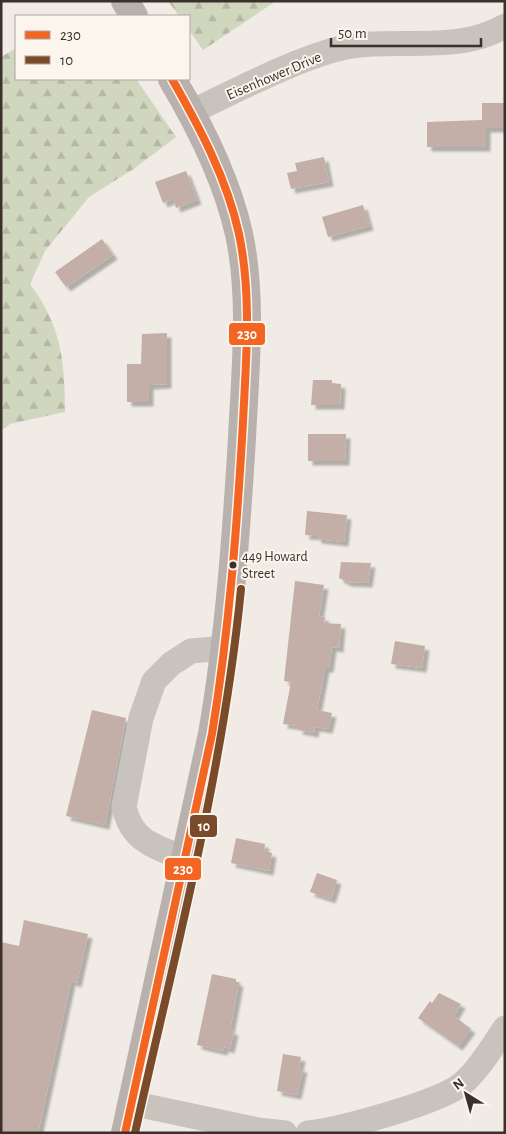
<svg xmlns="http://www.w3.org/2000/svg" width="506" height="1134" font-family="'Alegreya Sans',sans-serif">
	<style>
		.forest { fill: url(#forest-firs) }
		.building { fill: #c3afa7; filter: url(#shadow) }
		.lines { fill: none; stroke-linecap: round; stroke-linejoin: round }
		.minor { stroke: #c9c3be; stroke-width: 25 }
		.major { stroke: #b8b1ad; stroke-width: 28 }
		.bus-1-casing { stroke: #fbf5ee; stroke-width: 11 }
		.bus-2-casing { stroke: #fbf5ee; stroke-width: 11 }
		.bus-1 { stroke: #f26522; stroke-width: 8 }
		.bus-2 { stroke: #7a4b2a; stroke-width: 8 }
		.bus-dot { fill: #3b302b; stroke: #fbf5ee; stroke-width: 2 }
		.labels { text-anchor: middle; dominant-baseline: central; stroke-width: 4; stroke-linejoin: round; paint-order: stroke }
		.bus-label { font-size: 14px; fill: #3b302b; stroke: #fbf5ee; text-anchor: start }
		.street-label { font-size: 15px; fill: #3b302b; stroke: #fbf5ee }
		.line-badge { stroke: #fbf5ee; stroke-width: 2 }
		.badge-label { font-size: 14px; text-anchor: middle; font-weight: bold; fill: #fff }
	</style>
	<defs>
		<pattern id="forest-firs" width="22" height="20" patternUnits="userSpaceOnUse" patternTransform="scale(1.25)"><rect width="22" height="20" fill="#d1d6bf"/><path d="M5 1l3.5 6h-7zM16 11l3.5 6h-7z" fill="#b4b8a4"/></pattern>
		<filter id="shadow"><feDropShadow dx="4.5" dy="4.5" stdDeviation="1" flood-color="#0004"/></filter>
	</defs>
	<rect width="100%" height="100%" fill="#f0ebe5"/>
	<path class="forest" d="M168,1H276L203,50L189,30V16H179Z
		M16,48V79H136L176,137L135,168L89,197L45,251L30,284C61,325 65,361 65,412L10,424L1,431V57Z"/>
	<path class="building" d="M482,103H505V128H486V147H427V122L482,120Z
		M324,157L329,182L291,189L287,173L297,171L295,163Z
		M186,171L197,200L176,208L173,199L163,203L155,182Z
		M363,205L369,226L328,237L322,217Z
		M102,239L113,255L66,287L55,272Z
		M167,333V384L149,385V402H127V364H141L142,334Z
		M313,380H332V383L341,384L340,405H311Z
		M308,434H346L345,461H308Z
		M307,511L347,515L344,542L317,539V536L305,535Z
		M341,562L371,563L368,583L347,582L339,578Z
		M295,581L324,585L319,616L325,617L324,623L341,624L339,648L332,647L329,668H325L317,710L332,713L328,729L315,727L314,733L298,730L299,726L283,724L291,682L284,681Z
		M395,641L425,646L422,668L391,664Z
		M92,710L126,718L105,825L66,816Z
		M236,838L265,844L264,851L272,853L269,871L231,863Z
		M317,873L337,880L331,899L310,892Z
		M24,920L88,934L77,983L71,981L38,1133H1V942L19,946Z
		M212,974L236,979V982H239L230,1030L234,1031L230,1049L224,1047L223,1051L197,1045Z
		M439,993L461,1004L454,1016L471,1029L458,1046L418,1018L430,1001L432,1003Z
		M283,1054L301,1057L299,1068H303L297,1095L277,1091Z"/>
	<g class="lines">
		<path class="minor" d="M191,112C238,90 287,63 337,49C393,35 453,56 505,26
			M185,858C155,847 132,842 124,807L141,718L154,681L171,664L191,651L226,648
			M131,1103L258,1130L285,1133
			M308,1133C338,1130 442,1102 463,1083C480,1068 492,1047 505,1028"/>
		<path class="major" d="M125,1L134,16
			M125,1133L212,734C229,636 236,537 242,438C245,373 253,298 239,234C227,180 200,126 172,79"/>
		<g class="bus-1-casing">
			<path id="bus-1" d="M125,1133L212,734C229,631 237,527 243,422C246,360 252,296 239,234C227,179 200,128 172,79"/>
		</g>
		<g class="bus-2-casing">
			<path id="bus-2" d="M135,1133C175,953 223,773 241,589"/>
		</g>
		<use href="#bus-1" class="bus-1"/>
		<use href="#bus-2" class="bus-2"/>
	</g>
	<circle class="bus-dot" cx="233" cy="565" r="4.5"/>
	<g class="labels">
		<g class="bus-label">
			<text x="242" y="557">449 Howard<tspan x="242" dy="17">Street</tspan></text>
		</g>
		<g class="street-label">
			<text transform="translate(274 76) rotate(-23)">Eisenhower Drive</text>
		</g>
	</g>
	<g class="line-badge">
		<rect x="228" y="322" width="38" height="24" rx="5" fill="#f26522"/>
		<rect x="189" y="814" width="29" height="24" rx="5" fill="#7a4b2a"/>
		<rect x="164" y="857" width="38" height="24" rx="5" fill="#f26522"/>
	</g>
	<g class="badge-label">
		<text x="247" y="339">230</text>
		<text x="204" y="831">10</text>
		<text x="183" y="874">230</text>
	</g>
	<rect width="506" height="1134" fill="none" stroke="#3b302b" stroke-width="5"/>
	<rect x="15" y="15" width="175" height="65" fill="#fbf5ee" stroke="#aea6a0"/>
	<rect x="25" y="31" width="25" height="8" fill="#f26522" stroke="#aea6a0"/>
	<text x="60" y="40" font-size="15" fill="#3b302b">230</text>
	<rect x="25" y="56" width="25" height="8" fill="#7a4b2a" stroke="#aea6a0"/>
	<text x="60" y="65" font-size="15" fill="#3b302b">10</text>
	<g transform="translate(466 1094) rotate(323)" stroke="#fbf5ee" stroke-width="4" paint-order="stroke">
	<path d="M0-4L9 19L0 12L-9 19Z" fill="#3b302b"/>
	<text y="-8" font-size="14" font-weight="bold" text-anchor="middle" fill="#3b302b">N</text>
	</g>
	<path d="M331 38v8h150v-8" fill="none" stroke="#3b302b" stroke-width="2.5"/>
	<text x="338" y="38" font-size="15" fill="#3b302b" stroke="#fbf5ee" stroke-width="4" paint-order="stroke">50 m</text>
</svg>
